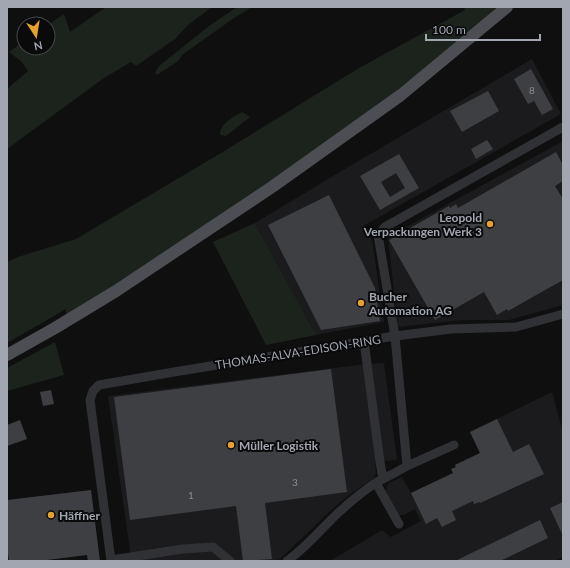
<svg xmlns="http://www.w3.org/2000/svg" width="570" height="568" font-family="Lato,sans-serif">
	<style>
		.built { fill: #1b1b1d }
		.green { fill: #1c231c }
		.building { fill: #3e3f43; fill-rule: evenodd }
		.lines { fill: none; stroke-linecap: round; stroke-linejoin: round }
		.minor { stroke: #303135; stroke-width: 9 }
		.major { stroke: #4c4e54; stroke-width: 12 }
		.poi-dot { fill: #e7a130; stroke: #0a0a0b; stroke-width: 1.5 }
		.labels { text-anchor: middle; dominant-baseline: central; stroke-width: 4; stroke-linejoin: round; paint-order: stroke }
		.number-label { font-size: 10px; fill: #888c96 }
		.poi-label { font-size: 12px; font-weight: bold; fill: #a1a6b1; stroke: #0a0a0b; text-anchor: start }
		.street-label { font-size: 12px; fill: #a1a6b1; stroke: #0a0a0b }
	</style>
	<rect width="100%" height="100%" fill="#0f0f10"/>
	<path class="built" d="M532,59L561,114L365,225L372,240L384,322L316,335L255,223L338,173Z
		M563,141V305L509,320H463L398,327L388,237Z
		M384,363L397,460L375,462L376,472L374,478L349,495L329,512L280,559L274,561H130L131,557L108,396L367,364Z
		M552,392L563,432V557L553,561H330L382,530L391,537L421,521L415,509L404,515H399L395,512L386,490L387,486L389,483L402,477L411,493L453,473L451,469L456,467L455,465L480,453L470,432Z"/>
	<path class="green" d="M106,7H212L188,25L175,39L136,66L131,62L104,78L7,149V89L28,71L22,62L9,52L24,41V48H48V25L64,14L70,32Z
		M237,7H252L234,18L182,55L178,61L157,75L155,73L159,66L209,26Z
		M464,7H502L399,92L326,146L115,288L66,316V309L7,343V262L18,257L76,239L221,153L359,68L465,10Z
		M242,112L250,117L226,136L220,135C220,124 233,117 242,112Z
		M255,223L316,335L266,345L213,242Z
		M55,342L64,375L7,391V368Z"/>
	<path class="building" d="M531,69L553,109L542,115L534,101L528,104L514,79Z
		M488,91L499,111L462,132L450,111Z
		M487,140L493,149L476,159L471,149Z
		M556,152L563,165V181L555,186L563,199V280L508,311L507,309L497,315L484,292L435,320L389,240L449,206L450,208L456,204L458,208Z
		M399,154L419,188L380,210L360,176ZM396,173L405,188L390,197L381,182Z
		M329,195L375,288L380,321L321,330L315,318L268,225Z
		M331,369L347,492L265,503L272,559L243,561L236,506L130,520L114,397Z
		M51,390L54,404L43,406L40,392Z
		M497,419L513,452L529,444L544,474L480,503V502L474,504L473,501L452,511L456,520L442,527L437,518L426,524L411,493L453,473L451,469L456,467L455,465L480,453L470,432Z
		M20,420L27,439L7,446V425Z
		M91,490L100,561H88L87,555L39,561H9L7,546V500Z
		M563,502V536L550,508Z
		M540,520L548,538L500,561H455Z"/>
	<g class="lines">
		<path class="minor" d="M364,341L380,462L383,479
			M407,466L454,445
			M376,483L399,524
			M111,560L183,549L213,547L230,561
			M111,561L90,400L93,391L99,385L174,372L395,336L451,329L516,327L563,314
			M287,561C307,547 321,529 338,513C350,502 363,491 377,482C387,477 397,472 407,466L395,336L378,235L385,227L563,127"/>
		<path class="major" d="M7,355L55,328L116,291L272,187L401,95L507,7"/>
	</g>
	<g class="poi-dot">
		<circle cx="490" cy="224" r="4"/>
		<circle cx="361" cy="303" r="4"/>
		<circle cx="231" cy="445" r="4"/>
		<circle cx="51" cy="515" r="4"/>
	</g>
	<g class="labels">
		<g class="number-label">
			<text x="532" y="90">8</text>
			<text x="295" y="482">3</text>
			<text x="191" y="495">1</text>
		</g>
		<g class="poi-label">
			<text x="482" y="217" text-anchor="end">Leopold<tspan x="482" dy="14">Verpackungen Werk 3</tspan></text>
			<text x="369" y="296">Bucher<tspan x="369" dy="14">Automation AG</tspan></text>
			<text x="239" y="445">Müller Logistik</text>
			<text x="59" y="515">Häffner</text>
		</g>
		<g class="street-label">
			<text transform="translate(298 352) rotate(-9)">THOMAS-ALVA-EDISON-RING</text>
		</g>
	</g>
	<rect width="570" height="568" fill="none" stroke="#a1a6b1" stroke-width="16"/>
	<g transform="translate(36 36) rotate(168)"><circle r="19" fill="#0a0a0b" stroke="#46484d"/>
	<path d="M0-3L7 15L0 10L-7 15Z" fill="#e7a130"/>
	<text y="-6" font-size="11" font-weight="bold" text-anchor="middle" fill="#a1a6b1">N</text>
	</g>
	<path d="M426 34v6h114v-6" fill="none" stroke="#a1a6b1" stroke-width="2"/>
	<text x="432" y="34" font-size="12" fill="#a1a6b1" stroke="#0a0a0b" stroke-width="3" paint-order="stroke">100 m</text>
</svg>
